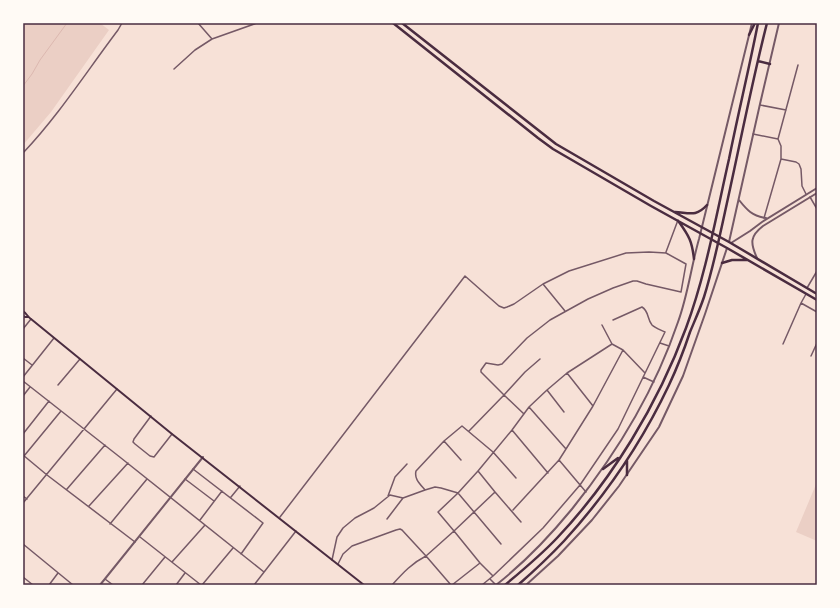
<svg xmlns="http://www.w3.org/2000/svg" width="840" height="608" font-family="'IBM Plex Serif',serif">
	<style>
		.green { fill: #ebcfc5 }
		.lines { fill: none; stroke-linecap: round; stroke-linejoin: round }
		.stream { stroke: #dcb8b0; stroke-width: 1 }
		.minor { stroke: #755966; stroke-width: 1.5 }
		.tertiary { stroke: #755966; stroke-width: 2 }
		.secondary { stroke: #4a2c40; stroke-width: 2 }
		.primary { stroke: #4a2c40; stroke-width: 2.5 }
		.trunk { stroke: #4a2c40; stroke-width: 2.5 }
		.neatline { fill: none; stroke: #4a2c40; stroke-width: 1.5 }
	</style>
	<rect width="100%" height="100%" fill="#f7e1d7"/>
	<path class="green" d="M24,23H100L109,30L51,112L23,145V24Z
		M817,482V541L796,532Z"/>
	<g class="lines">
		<path class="stream" d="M23,86L32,74L40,60L67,23"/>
		<path class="minor" d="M198,23L212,39
			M174,69L195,50L212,39L257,23
			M760,105L786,110
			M753,134L778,139L781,146V159L764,218
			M778,139L798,65
			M23,153C59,115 87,71 118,30L122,23
			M781,159L796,162L799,164L801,169L802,186L806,194
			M810,197L817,209
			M666,252L678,220
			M543,284L565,311
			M807,288L817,271
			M801,303L806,294
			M602,325L612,344L623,350L645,373
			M23,329L31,319
			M660,343L669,346
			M783,344L801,303L817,312
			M811,356L817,343
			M23,358L32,365
			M567,373L593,406
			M23,377L54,338
			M643,377L654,382
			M23,381L121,458L264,572
			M58,385L80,359
			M547,390L564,412
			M23,396L30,387
			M529,407L566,449L559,460L586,492
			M151,416L134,439L133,442L135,444L150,456L154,457L172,434
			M512,430L548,473
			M469,431L504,395L524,414
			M23,434L49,401
			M444,441L461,460
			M566,449L593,406L623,350
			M23,455L47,475L135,542
			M24,456L61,411
			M193,469L263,523L241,554
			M185,479L214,501
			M67,489L105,445
			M425,490C420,484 414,479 416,471L444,441L462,426L493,452L516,478
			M495,492L478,471L512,430L529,407L547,390L567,373L612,344
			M23,496L27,499
			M388,496L395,477L407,464
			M231,497L240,486
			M23,503L117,389
			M89,506L128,463
			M513,510L559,460
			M280,517L465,276L499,306L504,308L507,307L514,304L543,284L569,271L626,253L649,252L666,253L686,264L681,292L646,284L637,281H633L613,288L588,299L550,320L527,338L502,364L498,365L486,363L481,370V372L504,395L525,372L540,359
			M387,519L403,498L425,490L435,487L441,488L458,493L501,544
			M200,520L222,491
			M110,524L147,479
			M140,537L201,585
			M23,544L73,585
			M332,560L337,537L343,528L355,518L374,508L390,495L403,498
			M172,562L205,525
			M338,564L343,554L352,546L396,530L400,529L402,530L426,556C412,563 403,573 392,585
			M493,576L480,563L454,531L495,492L521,522
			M23,577L33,585
			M105,579L113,585
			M490,579L496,585
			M49,585L58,573
			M142,585L165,557
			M176,585L185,573
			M202,585L233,548
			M254,585L296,531
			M451,585L426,556L454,531L438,512L458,493L478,471
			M452,585L480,563
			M482,585L493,576L543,528L580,485L618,429L665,332C661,330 655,328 652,325C647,319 649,311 642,307L613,320"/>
		<path class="tertiary" d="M739,200C747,210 752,216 766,218
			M729,242L760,104L779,23
			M731,243L750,231L762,222L817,188
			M757,258C750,243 750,236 763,226L817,193
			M100,585L203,457
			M496,585C524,563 549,537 572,509C617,453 655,390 678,322C688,295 691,267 699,239C717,167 734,95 752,23
			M526,585L558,556L592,520L619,486L659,427L683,376L705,314L727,248"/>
		<path class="secondary" d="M23,311C27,314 27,316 31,319L172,434L364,585
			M23,316L25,317H28"/>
		<path class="primary" d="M393,23L538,138L553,149L651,206L727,248L817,300
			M402,23L556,144L654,201L729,242L817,294
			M675,212C690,213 696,217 707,205
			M679,222C689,236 692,241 694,259
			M722,263L732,260H747"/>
		<path class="trunk" d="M749,35L755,23
			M758,61L770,64
			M603,469L618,458
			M627,475V461
			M505,585C523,570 541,555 557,538C612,480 658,404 686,328C706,274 716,216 729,159C738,114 749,69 758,23
			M518,585C534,571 549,557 564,541C606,495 642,442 669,385C677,368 684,350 690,332C695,320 700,309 704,297C715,262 722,225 730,189C742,134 753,78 767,23"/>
	</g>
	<rect width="840" height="608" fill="none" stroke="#fffaf5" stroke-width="48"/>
	<rect x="24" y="24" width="792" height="560" class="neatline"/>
</svg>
